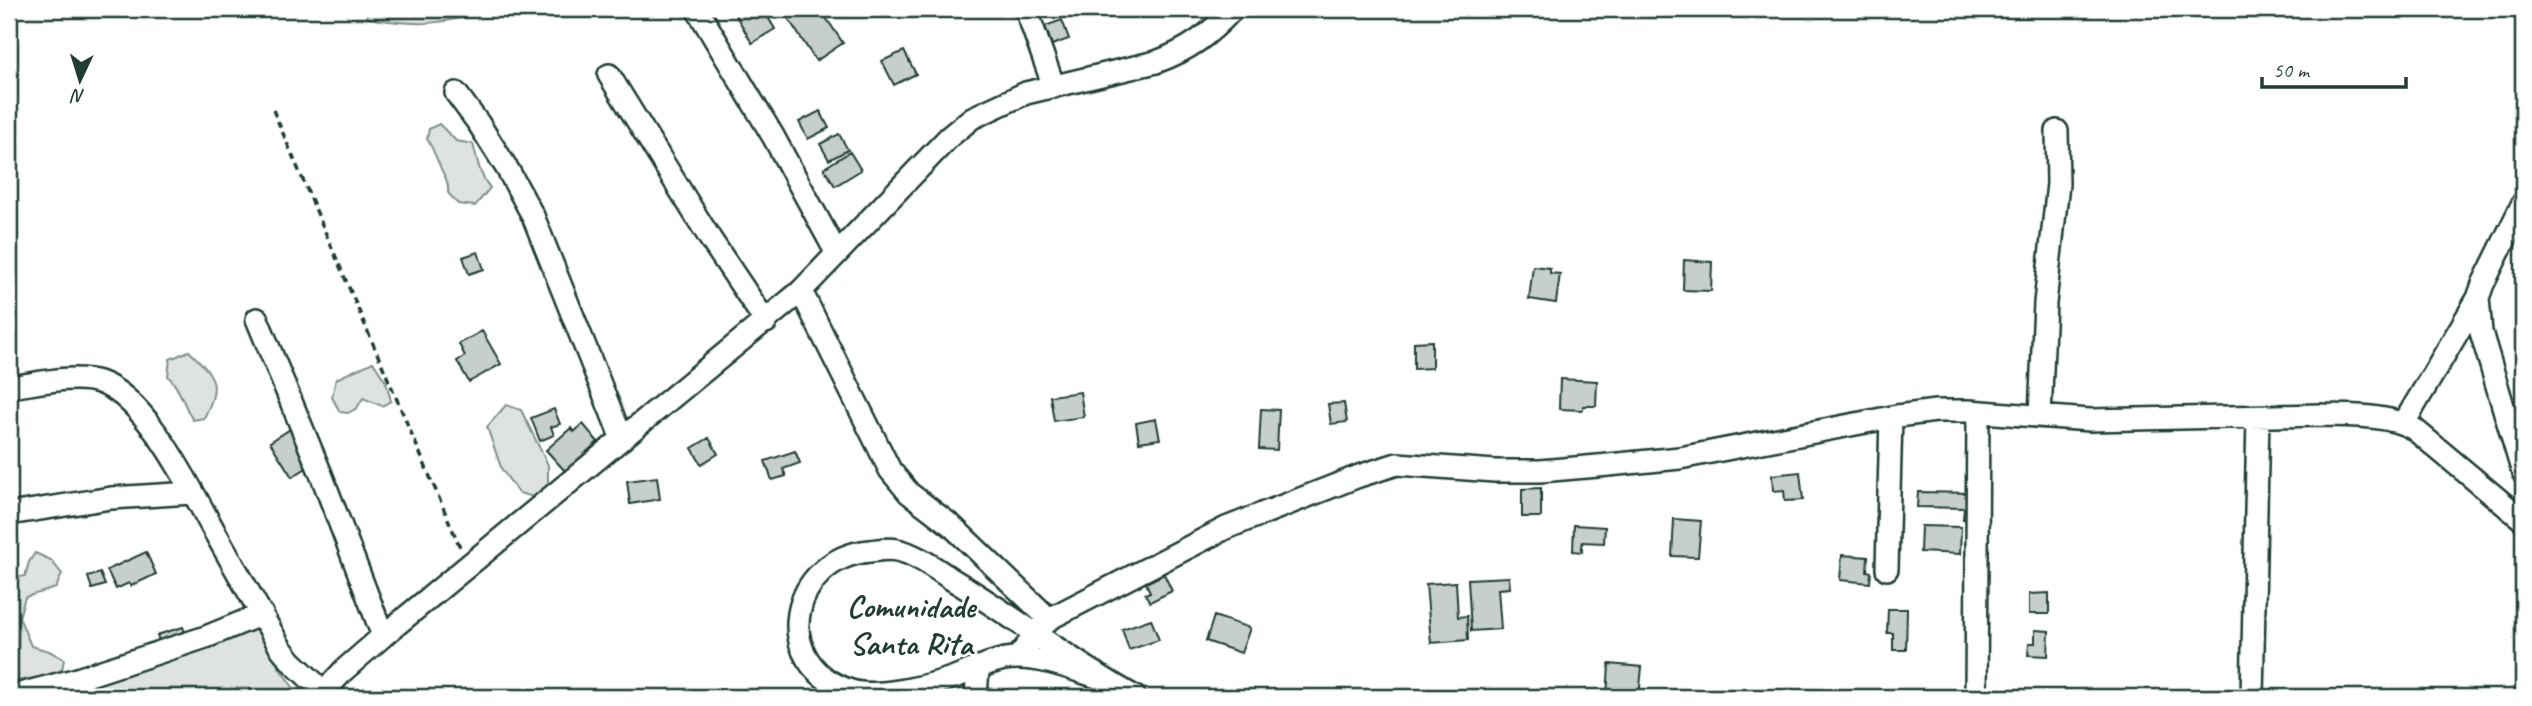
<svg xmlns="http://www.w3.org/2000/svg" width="2532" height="706" font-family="Caveat,sans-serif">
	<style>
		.green { fill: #dee3e2; stroke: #7e908b; stroke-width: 2 }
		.building { fill: #c7cfcc; stroke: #1f3d34; stroke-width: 2 }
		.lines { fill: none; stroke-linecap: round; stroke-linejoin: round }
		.street-casing { stroke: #1f3d34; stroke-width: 26 }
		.path { stroke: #1f3d34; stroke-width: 3.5; stroke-dasharray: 7 5; stroke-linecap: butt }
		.street { stroke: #fff; stroke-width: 21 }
		.labels { text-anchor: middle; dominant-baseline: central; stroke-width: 5; stroke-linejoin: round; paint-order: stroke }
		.quarter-label { font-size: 32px; font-weight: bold; fill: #1f3d34; stroke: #fff }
	</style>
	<rect width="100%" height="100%" fill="#fff"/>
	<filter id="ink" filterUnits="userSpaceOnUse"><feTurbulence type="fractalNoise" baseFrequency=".0143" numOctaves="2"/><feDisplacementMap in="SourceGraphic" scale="14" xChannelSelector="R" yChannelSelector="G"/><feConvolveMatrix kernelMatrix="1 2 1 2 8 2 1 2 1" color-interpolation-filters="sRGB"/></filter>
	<g filter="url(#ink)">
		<path class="green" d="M367,9H489C444,26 415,26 367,18Z
			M439,124L456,141L473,144C478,161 479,175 490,188L475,206L458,204L448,193C449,180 444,177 440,166C435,156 433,148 427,139L429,129Z
			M189,351C216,377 221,384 204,418L193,420C183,405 181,389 168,376L170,359Z
			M373,362L386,382L391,401L382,406L363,398L357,408L348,413L340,412L332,397L336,379Z
			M506,405L521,410L548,465V485L534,497L519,493L502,470L487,427Z
			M35,553L51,560L62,574L56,588L25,597L19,617L31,646L49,651L64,659L62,670L41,677L9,682V579L25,576L29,562Z
			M250,629L258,630L264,637L278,666L300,697H83L92,683L177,657Z"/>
		<path class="building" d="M744,9H763L775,29L752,43L735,14Z
			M795,9H820L843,43L816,61L786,15Z
			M1062,20L1069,39L1052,45L1045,26Z
			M904,51L916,74L894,85L882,61Z
			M820,111L829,128L808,139L799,122Z
			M839,134L848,150L829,160L820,144Z
			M850,152L861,170L835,186L824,168Z
			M478,252L484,269L469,274L463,257Z
			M1684,260L1712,262L1711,291L1683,290Z
			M1533,266L1550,268V273L1560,274L1556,303L1529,299Z
			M482,331L501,364L469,382L457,361L465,356L459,344Z
			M1432,341V368L1414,369V342Z
			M1560,379L1597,381L1596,406H1583V410L1559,409Z
			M1080,392L1084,417L1054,421L1050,396Z
			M1344,403L1347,422L1331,424L1328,404Z
			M554,409L560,424L551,427L554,435L540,441L531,418Z
			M1261,409L1279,410L1277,450L1259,449Z
			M1156,419L1160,439L1139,442L1136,423Z
			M583,424L598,442L565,471L546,450L571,428L574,432Z
			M292,428L314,463L292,477L270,442Z
			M709,438L718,454L701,464L692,448Z
			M795,451L800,463L783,469L786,476L772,480L765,461Z
			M1800,472L1803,500L1785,501L1784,490L1773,491L1772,475Z
			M657,477L660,499L630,504L627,481Z
			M1541,488V517H1522V489Z
			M1918,492L1973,493L1972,519H1963L1964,508L1917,507Z
			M1674,519L1701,521L1698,557L1672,556Z
			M1574,525L1605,527L1604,543L1582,542V552L1573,551Z
			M1921,526L1961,527L1960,554L1920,552Z
			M146,552L156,574L131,586L129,583L116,589L107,570Z
			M1842,555L1868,557L1867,571L1871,572L1870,583L1840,580Z
			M100,573L105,585L92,589L88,577Z
			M1164,574L1172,591L1150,602L1145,594L1150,592L1146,583Z
			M1509,577L1510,588L1498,589L1501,629L1471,631L1468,579Z
			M1456,582L1458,617L1467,616L1468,640L1431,643L1426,584Z
			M2049,593V614H2029V594Z
			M1888,609H1907L1906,650H1893V633H1887Z
			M1214,616L1250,628L1241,653L1206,641Z
			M1151,619L1159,640L1129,650L1122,629Z
			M183,627L185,632L159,641L157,635Z
			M2035,630L2049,631L2048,656L2028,655L2029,643H2035Z
			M1609,664L1642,667L1639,697H1607Z"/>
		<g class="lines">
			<g class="street-casing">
				<path id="street" d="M697,9L773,136L836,252
					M1026,9L1054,87
					M609,75L711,240L766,322
					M456,93L479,124L508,170L533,216L622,439
					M2523,203L2483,284L2478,298L2481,332L2523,473
					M801,291L890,470L909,493L952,526L1049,619
					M257,319L321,474L383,636
					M9,387C35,384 74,374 99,382C148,398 192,492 217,536C238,573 259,610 280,647L292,662L324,692
					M2040,416L2045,303L2058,184L2057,131
					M2404,423L2478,298
					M9,514L111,498L192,493
					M1887,569L1891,417
					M1017,658L1049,619L1226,528L1359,476L1397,464L1495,471H1540L1598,466L1680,458L1897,416L1936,411H1969L2090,420L2320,415C2350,416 2389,414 2414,429L2523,520
					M1097,677C1069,668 1035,654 1005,659C988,662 971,671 955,677C929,686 877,699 851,691C767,664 790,558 870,551C878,550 889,548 897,550C916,554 936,569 953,580C1015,617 1071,662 1135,697
					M9,697L74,680L206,637L262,614
					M327,697L324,692L344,670L383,636L801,291L949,137L972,118L1026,93L1156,62C1189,50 1209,35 1233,9
					M976,697L978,668
					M1976,697L1978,412
					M2252,697L2258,417"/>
			</g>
			<path class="path" d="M273,110L460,547"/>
			<use href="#street" class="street"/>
		</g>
	</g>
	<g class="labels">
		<g class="quarter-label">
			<text x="911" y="606">Comunidade<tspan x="911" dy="37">Santa Rita</tspan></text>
		</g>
	</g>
	<rect width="2532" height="706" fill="none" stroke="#fff" stroke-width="35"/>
	<rect x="18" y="18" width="2497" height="671" fill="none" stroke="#1f3d34" stroke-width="2.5" filter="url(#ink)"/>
	<g transform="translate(80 80) rotate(184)" stroke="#ffffff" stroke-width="5" paint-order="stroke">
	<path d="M0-5L12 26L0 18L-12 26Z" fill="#1f3d34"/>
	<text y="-10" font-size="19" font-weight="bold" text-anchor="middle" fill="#1f3d34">N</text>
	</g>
	<path d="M2262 77v10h144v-10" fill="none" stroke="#1f3d34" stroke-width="3.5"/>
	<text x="2273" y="77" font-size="21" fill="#1f3d34" stroke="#ffffff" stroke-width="5" paint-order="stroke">50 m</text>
</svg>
